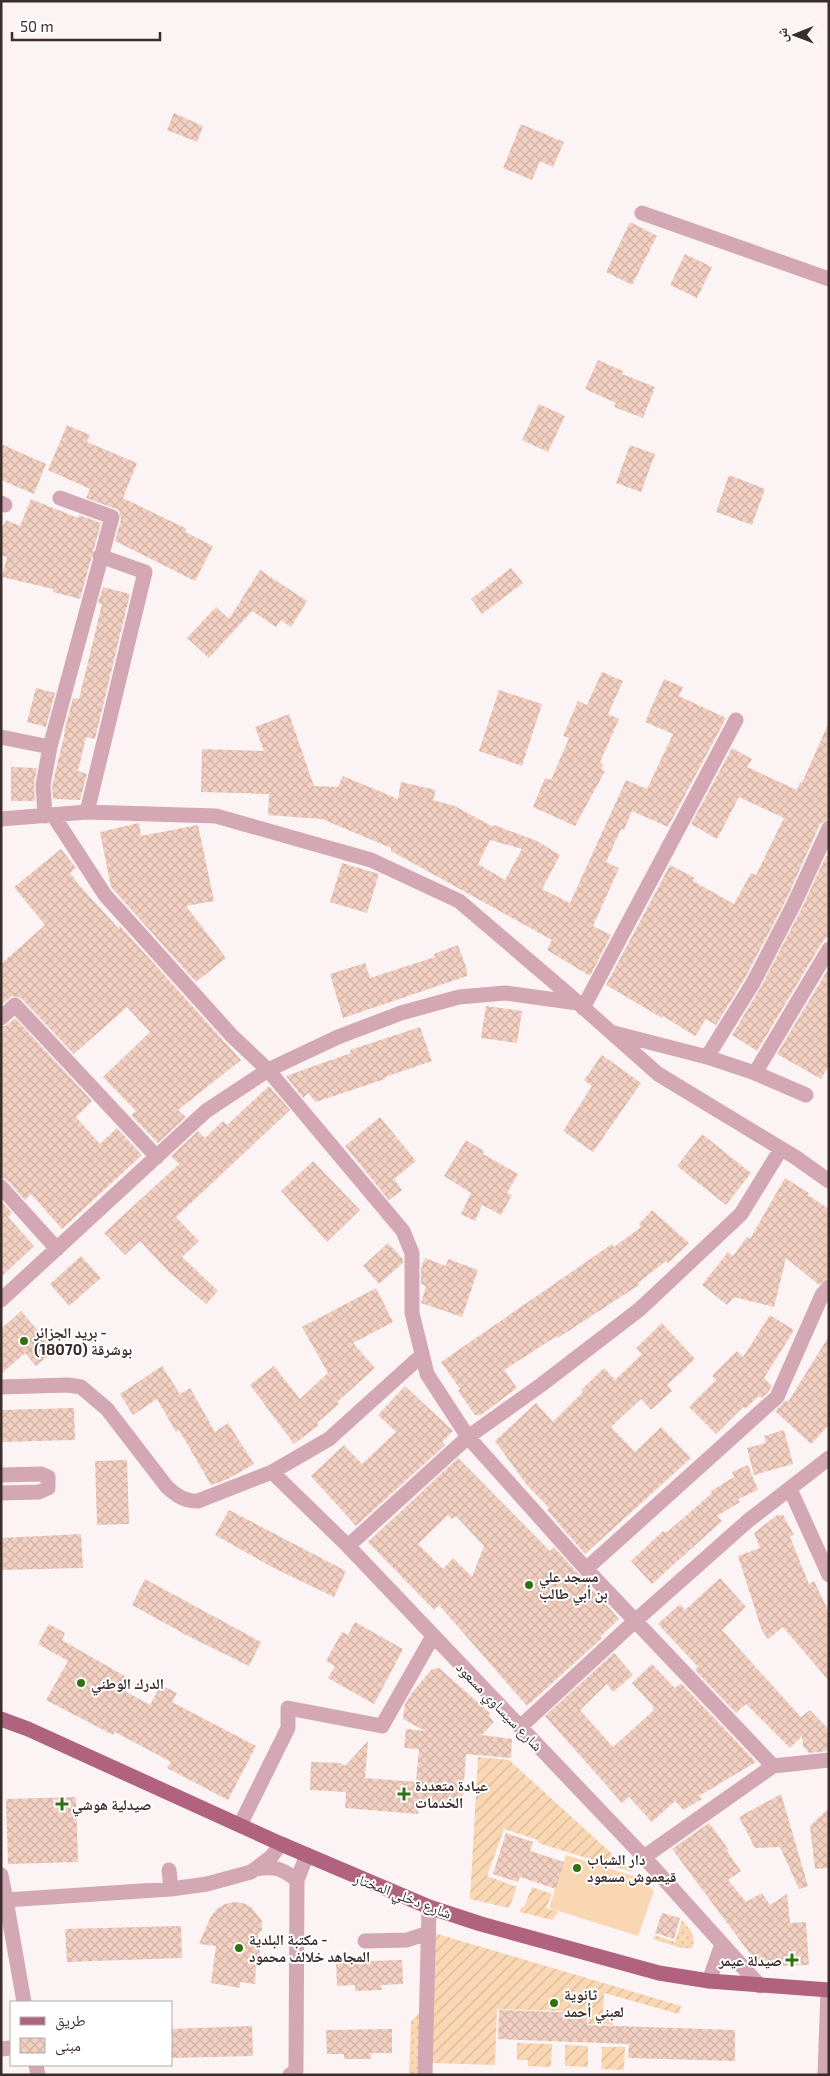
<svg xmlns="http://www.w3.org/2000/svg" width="830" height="2076" font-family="'Exo 2','Noto Naskh Arabic',sans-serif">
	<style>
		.grass { fill: url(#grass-dots) }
		.garden { fill: url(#garden-furrows) }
		.pitch { fill: #f9d7b3 }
		.building { fill: url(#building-cross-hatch); fill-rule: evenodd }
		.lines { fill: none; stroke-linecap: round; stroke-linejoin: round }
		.minor { stroke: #d4a7b5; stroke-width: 15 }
		.major { stroke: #b0627e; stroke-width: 15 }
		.poi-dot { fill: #2f720e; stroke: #fff; stroke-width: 2 }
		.labels { text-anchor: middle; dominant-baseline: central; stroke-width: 4; stroke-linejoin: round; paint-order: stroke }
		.poi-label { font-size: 15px; font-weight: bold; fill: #3b2d2c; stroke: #fff; text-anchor: start }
		.street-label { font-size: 15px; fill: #3b2d2c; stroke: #fff }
	</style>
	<defs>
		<pattern id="grass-dots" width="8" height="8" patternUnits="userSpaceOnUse" patternTransform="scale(1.25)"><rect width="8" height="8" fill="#f9d7b3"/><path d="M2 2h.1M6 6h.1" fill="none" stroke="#d6b99a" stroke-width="1.8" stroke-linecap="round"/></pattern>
		<pattern id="garden-furrows" width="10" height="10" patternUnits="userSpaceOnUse" patternTransform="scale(1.25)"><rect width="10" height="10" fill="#f9d7b3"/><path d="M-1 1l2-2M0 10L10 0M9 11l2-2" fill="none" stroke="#d6b99a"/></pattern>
		<pattern id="building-cross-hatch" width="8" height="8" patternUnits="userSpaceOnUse" patternTransform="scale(1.25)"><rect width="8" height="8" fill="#f1cfc1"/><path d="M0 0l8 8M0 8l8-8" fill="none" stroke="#d0b2a6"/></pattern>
	</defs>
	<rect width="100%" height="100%" fill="#fcf4f4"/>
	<path class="grass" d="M682,1920C690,1930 697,1935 692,1948H681L653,1939L655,1935L675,1942Z
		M423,2009L421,2075H409L411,2021Z"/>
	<path class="garden" d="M478,1757L509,1760L632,1872L538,1843V1840L504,1829L487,1876L517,1887L509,1908L470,1899Z
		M532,1887L552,1894L546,1908L559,1912L552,1920L520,1912L521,1907H524Z
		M434,1933L681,2006L679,2014L604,1993L603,2015L614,2016L613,2025L588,2024L589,2012L497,2009L495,2065L432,2063Z
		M517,2043L552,2044L551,2067L528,2066V2060H517Z
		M565,2045L588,2046V2067L565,2066Z
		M602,2047H625L624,2070L601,2069Z"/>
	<path class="pitch" d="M566,1855L640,1878L654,1891L638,1936L549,1908Z"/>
	<path class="building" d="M174,113L203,126L197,142L167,130Z
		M521,124L564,142L553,167L540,161L532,180L503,168Z
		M630,222L657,236L632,285L606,272Z
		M685,254L712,267L697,298L670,285Z
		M598,360L623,371L622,374L655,387L643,418L614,407L616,403L585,389Z
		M539,404L565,416L548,452L522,440Z
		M67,425L90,435L87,442L137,463L123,498L187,529L185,532L213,546L195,581L115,541L121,519L119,510L86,498L90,489L48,470Z
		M1,444L46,464L34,494L1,480Z
		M630,445L655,454L641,492L616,483Z
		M729,475L765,489L752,525L716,512Z
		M31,499L78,518L79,515L101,523L80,599L53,592V589L2,577L7,557L1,555V530L6,520L20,526Z
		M511,568L523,583L482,614L471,599Z
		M260,570L307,601L291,627L281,620L276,627L252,611L209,658L187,638L216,607L229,619Z
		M103,587L130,594L95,739L86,737L78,771L87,774L80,800L53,799L52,786L65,732H64L73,698L79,699L102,604L98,603Z
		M602,672L623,681L608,714L619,719L600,762L603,764L601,769L605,771L575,826L533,807L545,778L551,780L569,738L563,736L578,701L587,705Z
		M664,679L683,687L679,696L726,718L668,827L632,811L624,830L621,829L606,862L619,868L593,926L611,935L590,976L547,950L552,940L391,851V848L322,819L268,815L269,794L201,792L202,749L264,751L255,727L289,714L314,786L338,787L343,776L398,799L401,782L436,790L433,800L455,806L493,827L494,825L537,841L560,855L542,889L570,903L626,780L647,789L673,734L645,722ZM490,840L522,849L505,880L478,864Z
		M36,688L55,693L46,727L27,722Z
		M499,690L542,704L522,766L479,751Z
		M829,722V819L820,824L786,900L745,978L716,1025L706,1019L695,1036L663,1016L662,1018L606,985L670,865L695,878L693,881L734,904L751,873L756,875L784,818L739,797L717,839L691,824L732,748L752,759L747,767L797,790L800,782L802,783Z
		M11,767L37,768L34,784L35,801H11Z
		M139,823L141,836L198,825L214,901L186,906L226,958L196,982L111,887L100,832Z
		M61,849L76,868L70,873L80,886L120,930L119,925L241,1060L178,1110L186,1117L158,1143L131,1115L136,1111L103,1077L150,1032L127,1007L74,1054L21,998L12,996L1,1005V964L45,925L14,887Z
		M826,856L829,857V935L821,944L757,1051L732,1035L761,987L802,908Z
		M342,863L379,874L367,913L330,902Z
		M458,945L467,970V976L343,1018L330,974L365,963L370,978L435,957L434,954Z
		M827,971L829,973V1065L821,1079L777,1054Z
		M486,1006L522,1011L517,1043L481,1038Z
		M15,1018L92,1101L76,1117L100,1144L117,1128L142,1155L62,1229L31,1194L25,1200L8,1181L1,1178V1027L7,1025Z
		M420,1027L432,1061L385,1077V1079L316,1102L308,1093L303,1098L286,1076L351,1053L350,1050Z
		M602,1055L641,1083L593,1152L563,1131L592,1086L584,1080Z
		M269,1086L290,1110L176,1217L199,1241L182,1257L218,1291L206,1304L168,1271L140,1241L125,1255L104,1233L179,1164L171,1156L198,1131L205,1138L223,1121L227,1125Z
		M380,1117L416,1161L394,1179L402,1190L389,1200L345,1146Z
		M702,1134L751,1173L726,1205L677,1166Z
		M466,1140L484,1151L483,1154L518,1174L507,1193L512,1195L501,1215L482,1205L475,1221L461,1214L471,1193L444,1176Z
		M313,1161L360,1210L327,1242L281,1191Z
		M785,1178L809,1193L808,1195L829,1209V1278L819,1285L786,1258L774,1307L734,1297L727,1305L702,1285L728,1252L733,1256L747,1237L750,1239Z
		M1,1201L12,1213L8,1217L34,1246L1,1277Z
		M652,1210L689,1243L668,1263L666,1261L638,1283L639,1285L558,1338L557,1336L504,1370L517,1388L481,1415H475L458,1391L460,1389L441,1362L612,1244L614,1247L641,1227L639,1224Z
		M388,1243L403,1259V1263L379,1284L363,1266Z
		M81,1256L101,1278L69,1306L50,1284Z
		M425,1258L446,1266L448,1259L478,1270L462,1317L421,1303L426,1286L421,1284V1269Z
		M376,1288L393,1322L353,1343L375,1368L337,1402L339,1404L317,1423L319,1425L294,1444L250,1385L274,1366L300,1399L328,1373L302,1327Z
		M21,1311L55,1350L36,1366L25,1353L1,1374V1329Z
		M770,1315L794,1330L764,1378L772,1386L769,1391L762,1398L759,1396L745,1409L743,1407L716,1434L689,1407L716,1380L712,1376L737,1351L743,1357Z
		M662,1323L695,1359L667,1385L672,1391L651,1410L641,1399L611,1427L635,1452L661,1427L691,1458L585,1554L547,1510L549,1508L527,1485L495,1441L536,1403L553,1422L583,1392L581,1390L604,1368L615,1380L642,1354L636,1348Z
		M829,1336V1425L811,1444L775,1411L786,1400L788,1402Z
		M162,1366L180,1394L190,1388L215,1432L228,1423L254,1464L228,1479L211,1485L179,1430L176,1432L157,1399L133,1415L120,1394Z
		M405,1386L453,1431L442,1442L445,1445L356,1526L311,1476L344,1445L362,1464L396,1432L378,1415Z
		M74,1408L75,1440L1,1442V1410Z
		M784,1430L793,1464L754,1475L747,1448L766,1443L764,1436Z
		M458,1458L550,1551L554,1547L619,1619L601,1636L602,1638L527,1706L439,1605L434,1610L368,1542ZM448,1515L452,1519L456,1516L484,1546L472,1577L453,1558L443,1569L418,1544Z
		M127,1460L129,1524L97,1525L95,1461Z
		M748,1465L758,1490L738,1499L740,1502L717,1516L722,1521L652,1584L631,1561L663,1531L666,1533L712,1493L711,1491L734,1477L732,1472Z
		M229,1510L346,1571L334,1597L272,1567L215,1535Z
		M777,1515H783L794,1535L790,1537L809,1584L814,1581L829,1612V1681L783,1627L768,1639L762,1631L738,1556L760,1548L754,1533Z
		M81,1534L83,1568L1,1570V1538Z
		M720,1578L746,1607L722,1630L801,1717L810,1710L829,1730V1751L809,1753L803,1746L802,1736L790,1748L746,1704L736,1713L695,1670L698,1667L658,1624L680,1604L685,1610Z
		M145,1579L261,1642L249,1666L188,1636L132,1605Z
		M355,1622L403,1649L374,1704L328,1678L335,1666L326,1661L342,1632L348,1635Z
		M49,1624L65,1633L62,1640L128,1678L121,1689L150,1705L161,1685L177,1693L172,1702L256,1746L228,1800L167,1768L171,1762L115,1732L113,1735L46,1700L68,1661L38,1644Z
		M614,1653L633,1675L613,1692L607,1684L580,1710L613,1747L654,1710L652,1709L654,1707L632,1683L652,1664L675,1688L681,1683L756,1762L699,1796L702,1799L683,1810L675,1801L652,1822L629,1797L622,1803L545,1716Z
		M439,1668L490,1713L489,1716L494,1722L482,1735L512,1739L511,1758L466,1754L462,1809L419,1805L418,1814L345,1808L346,1792L310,1790L311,1762L341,1763L345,1766L368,1741L365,1778L416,1782L419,1749L404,1748L406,1729L425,1731L403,1719L405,1704L411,1694L432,1669Z
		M781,1794L808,1886L799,1889L780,1847L755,1848L739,1817Z
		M76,1797L78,1862L8,1864L6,1799Z
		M829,1808V1868L815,1869L810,1826Z
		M709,1823L729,1850H726L741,1871L728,1880L746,1902L762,1893L770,1905L787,1894L790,1923L806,1922L809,1965L765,1966L757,1963L672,1849Z
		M506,1833L533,1842L530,1851L564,1862L556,1889L520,1877L518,1882L493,1874Z
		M234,1902L243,1903L251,1907L262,1921V1930L258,1934L261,1964L256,1967L255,1984L240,1982V1988L211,1983L216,1946L199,1944L211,1916L217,1909L225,1904Z
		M662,1913L680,1918L674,1939L655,1933Z
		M181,1926L182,1958L67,1962L65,1929Z
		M402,1960L403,1984L381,1985L382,1990L355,1991V1985L337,1986L336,1962Z
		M499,2010L587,2013V2025L735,2030V2061L628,2058L629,2044L498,2039Z
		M252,2026L253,2056L171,2058V2029Z
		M392,2029V2053H371V2059H344V2054H327L326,2030Z"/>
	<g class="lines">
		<path class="minor" d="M642,213L829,279
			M1,503L5,505
			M1,737L50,747
			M87,812L145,572L100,556
			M53,815L105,895L232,1036L268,1070L403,1231L412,1253V1313L427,1374L468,1437L541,1385L640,1309L741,1214L781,1149
			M45,816L43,785L50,747L112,517L60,498
			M1,819L87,812L216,816L371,860L459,901L568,994L658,1074L795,1157L829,1181
			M583,1008L736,720
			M1,1018L15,1005L157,1157
			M614,1033L707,1057L755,1073L806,1095
			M707,1057L753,983L794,904L829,828
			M755,1073L829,949
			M1,1187L57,1249
			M1,1300L206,1111L268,1070L338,1037L401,1013L459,997L505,993L578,1003
			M1,1387L68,1385L81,1387L107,1409L167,1487C177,1496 184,1501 198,1501L272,1472L329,1439L422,1355
			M272,1472L348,1546L644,1857L760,1986
			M1,1475L41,1474L48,1477V1488L39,1492L1,1493
			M790,1489L829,1575
			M348,1546L468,1437L586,1569L773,1766
			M586,1569L777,1397L822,1295L829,1287
			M520,1727L635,1621L749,1520L829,1458
			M240,1825L288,1728V1708L382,1726L433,1636
			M644,1857L773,1766L829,1760
			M255,1869C275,1866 281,1868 297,1880
			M169,1870L171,1889
			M1,1875L6,1900H1
			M365,1941L407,1940L428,1933
			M709,1981L722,1944
			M24,2002L6,1900L171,1889L207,1884L251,1872L271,1857L281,1844
			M1,2049L11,2048
			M36,2065L38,2075
			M290,2075L296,2071L297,1880L307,1855
			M425,2075L429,1907
			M825,2075L828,1990"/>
		<path class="major" d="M1,1719L28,1729L281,1844L429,1907L481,1924L659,1973L709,1981L829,1990"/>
	</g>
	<g class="poi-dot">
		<circle cx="24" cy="1341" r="5"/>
		<circle cx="529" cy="1585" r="5"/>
		<circle cx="81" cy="1683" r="5"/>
		<path d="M401.5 1786.5h5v5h5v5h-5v5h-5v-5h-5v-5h5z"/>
		<path d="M59.5 1796.5h5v5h5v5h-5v5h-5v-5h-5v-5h5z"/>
		<circle cx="577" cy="1868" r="5"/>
		<circle cx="239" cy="1948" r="5"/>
		<path d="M789.5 1952.5h5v5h5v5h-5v5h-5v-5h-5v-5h5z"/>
		<circle cx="554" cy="2003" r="5"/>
	</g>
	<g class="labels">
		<g class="poi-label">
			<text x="34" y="1332">بريد الجزائر -<tspan x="34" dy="17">بوشرقة (18070)</tspan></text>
			<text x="539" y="1576">مسجد علي<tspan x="539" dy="17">بن أبي طالب</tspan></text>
			<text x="91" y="1683">الدرك الوطني</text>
			<text x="415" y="1785">عيادة متعددة<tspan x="415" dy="17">الخدمات</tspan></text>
			<text x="72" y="1804">صيدلية هوشي</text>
			<text x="587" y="1859">دار الشباب<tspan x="587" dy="17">قيعموش مسعود</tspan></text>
			<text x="249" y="1939">مكتبة البلدية -<tspan x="249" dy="17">المجاهد خلالف محمود</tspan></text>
			<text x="782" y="1960" text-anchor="end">صيدلة عيمر</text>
			<text x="564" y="1994">ثانوية<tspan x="564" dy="17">لعبني أحمد</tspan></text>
		</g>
		<g class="street-label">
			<text transform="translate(500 1706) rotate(46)">شارع سيساوي مسعود</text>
			<text transform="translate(403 1895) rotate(21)">شارع دخلي المختار</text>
		</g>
	</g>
	<rect width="830" height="2076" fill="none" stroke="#3b2d2c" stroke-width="5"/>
	<rect x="10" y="2001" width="162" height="65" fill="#ffffff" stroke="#b1abab"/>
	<rect x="20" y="2017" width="25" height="8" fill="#b0627e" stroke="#b1abab"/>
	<text x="55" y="2026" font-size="15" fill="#3b2d2c">طريق</text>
	<rect x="20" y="2038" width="25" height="15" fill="url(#building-cross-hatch)" stroke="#b1abab"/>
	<text x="55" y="2051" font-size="15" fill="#3b2d2c">مبنى</text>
	<g transform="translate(795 35) rotate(269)" stroke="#ffffff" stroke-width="4" paint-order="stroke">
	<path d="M0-4L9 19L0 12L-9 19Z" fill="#3b2d2c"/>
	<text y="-8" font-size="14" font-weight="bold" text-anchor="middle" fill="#3b2d2c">ش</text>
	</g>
	<path d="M12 32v8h148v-8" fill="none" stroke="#3b2d2c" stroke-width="2.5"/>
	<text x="20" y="32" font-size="15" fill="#3b2d2c" stroke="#ffffff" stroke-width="4" paint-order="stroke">50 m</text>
</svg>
